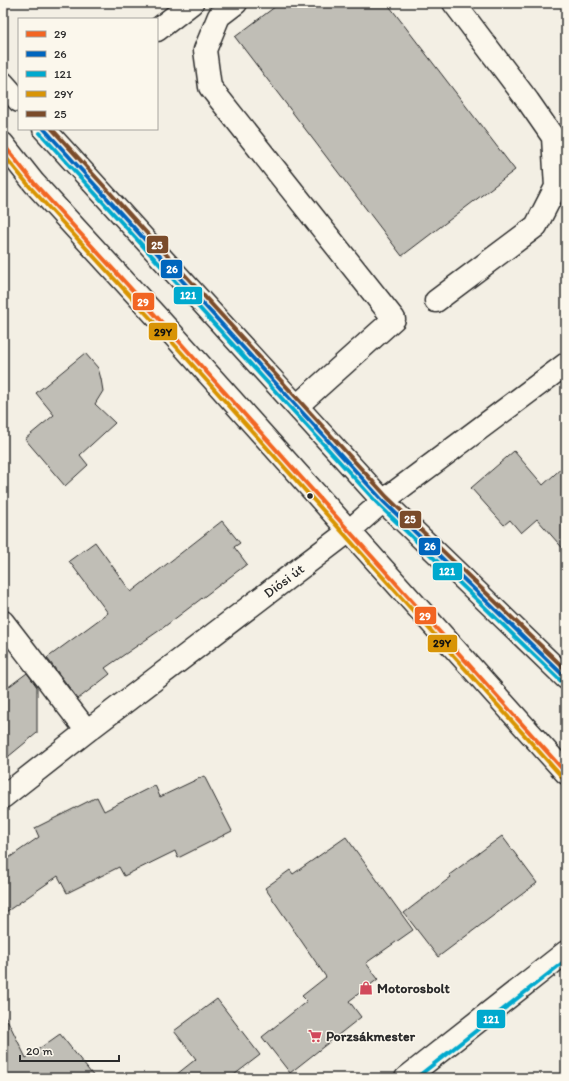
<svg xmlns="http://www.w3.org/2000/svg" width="569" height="1081" font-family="Itim,sans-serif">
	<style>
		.building { fill: #c0beb6; stroke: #2b2b2b }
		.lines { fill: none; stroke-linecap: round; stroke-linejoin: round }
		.minor-casing { stroke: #2b2b2b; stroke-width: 25 }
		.major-casing { stroke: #2b2b2b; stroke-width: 25 }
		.minor { stroke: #fbf7ec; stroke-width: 22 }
		.major { stroke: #fbf7ec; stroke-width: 22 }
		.bus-1-casing { stroke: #fbf7ec; stroke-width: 7 }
		.bus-2-casing { stroke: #fbf7ec; stroke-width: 7 }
		.bus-3-casing { stroke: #fbf7ec; stroke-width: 7 }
		.bus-4-casing { stroke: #fbf7ec; stroke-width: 7 }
		.bus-5-casing { stroke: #fbf7ec; stroke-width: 7 }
		.bus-1 { stroke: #f26522; stroke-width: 4 }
		.bus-2 { stroke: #0065bd; stroke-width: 4 }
		.bus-3 { stroke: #00a9ce; stroke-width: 4 }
		.bus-4 { stroke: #d89406; stroke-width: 4 }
		.bus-5 { stroke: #7a4b2a; stroke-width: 4 }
		.bus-dot { fill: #2b2b2b; stroke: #fbf7ec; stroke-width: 1.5 }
		.labels { text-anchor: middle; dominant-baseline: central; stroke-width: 3; stroke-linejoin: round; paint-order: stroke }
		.street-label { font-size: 14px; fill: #2b2b2b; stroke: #fbf7ec }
		.poi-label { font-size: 14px; font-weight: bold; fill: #2b2b2b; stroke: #fbf7ec; text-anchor: start }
		.line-badge { stroke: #fbf7ec; stroke-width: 1.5 }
		.badge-label { font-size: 11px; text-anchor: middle; font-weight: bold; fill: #fff }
		.pale-badge-label { font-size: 11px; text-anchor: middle; font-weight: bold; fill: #111 }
	</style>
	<rect width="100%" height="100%" fill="#f3efe4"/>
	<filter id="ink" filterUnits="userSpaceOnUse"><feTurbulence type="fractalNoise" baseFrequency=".025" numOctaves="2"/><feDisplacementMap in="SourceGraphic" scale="8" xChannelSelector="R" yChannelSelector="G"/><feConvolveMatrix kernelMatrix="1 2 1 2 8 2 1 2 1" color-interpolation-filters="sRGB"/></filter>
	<g filter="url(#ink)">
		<path class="building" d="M280,3H387L515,170L402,256L235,37Z
			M85,353L98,368L101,379L103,391L95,404L115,423L80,455L88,465L65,486L25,439L54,415L36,393Z
			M514,451L543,485L566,464V552L537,519L521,533L510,520L504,525L471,488Z
			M222,521L240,543L234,547L247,564L160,630L105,668L110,674L78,699L47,658L108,613L69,561L95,542L131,592Z
			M27,673L37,687V733L3,761V691Z
			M204,776L232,831L178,858L175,851L124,876L119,867L67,893L58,876L3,914V862L39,837L35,828L97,797L104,811L155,785L160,797Z
			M502,836L537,883L438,957L404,913L451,877L449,875Z
			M346,837L413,930L366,963L378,979L349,1001L361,1017L290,1073L262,1037L307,1001L302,996L326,977L265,888L290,870L293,874Z
			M217,999L260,1055L230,1078H172L196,1059L174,1031Z
			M3,1011L26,1058L60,1034L95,1078H3V1075L6,1073L3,1070Z"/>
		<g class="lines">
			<g class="minor-casing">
				<path id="minor" d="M236,3L219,16L205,50L210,87L394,319L297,406
					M157,30L192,3
					M3,83L19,101
					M44,129L383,501L566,678
					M3,144L34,183L168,329L566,773
					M436,301L536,226L556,187L553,137L528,101L454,3
					M3,622L87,731
					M3,797L87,731L349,531L383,501L566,364"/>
			</g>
			<g class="major-casing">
				<path id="major" d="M406,1078L566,952"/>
			</g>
			<use href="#minor" class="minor"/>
			<use href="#major" class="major"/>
			<g class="bus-1-casing">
				<path id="bus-1" d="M3,144L34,183L168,329L566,773"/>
			</g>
			<g class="bus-2-casing">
				<path id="bus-2" d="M44,129L383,501L566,678"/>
			</g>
			<g class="bus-3-casing">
				<path id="bus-3" d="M40,133L379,505L562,682
					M416,1078L566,960"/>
			</g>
			<g class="bus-4-casing">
				<path id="bus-4" d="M3,154L30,187L164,333L562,777"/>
			</g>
			<g class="bus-5-casing">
				<path id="bus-5" d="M52,129L387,497L566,670"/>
			</g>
			<use href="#bus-1" class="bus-1"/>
			<use href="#bus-2" class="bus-2"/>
			<use href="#bus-3" class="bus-3"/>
			<use href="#bus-4" class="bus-4"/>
			<use href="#bus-5" class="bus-5"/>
		</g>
	</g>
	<defs>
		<g id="shop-bare" transform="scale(1.08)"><path d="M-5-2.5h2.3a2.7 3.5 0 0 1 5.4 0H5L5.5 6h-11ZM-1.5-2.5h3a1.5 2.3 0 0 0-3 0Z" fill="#d1495b" stroke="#fbf7ec" stroke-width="2.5" paint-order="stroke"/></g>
		<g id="supermarket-bare" transform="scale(1.08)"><path d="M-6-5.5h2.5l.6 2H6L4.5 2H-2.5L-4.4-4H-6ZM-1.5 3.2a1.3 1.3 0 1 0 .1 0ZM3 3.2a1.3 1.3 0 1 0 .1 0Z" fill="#d1495b" stroke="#fbf7ec" stroke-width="2.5" paint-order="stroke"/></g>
	</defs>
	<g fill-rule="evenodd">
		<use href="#shop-bare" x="366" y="988"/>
		<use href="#supermarket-bare" x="315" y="1036"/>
	</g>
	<circle class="bus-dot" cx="310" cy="496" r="3.5"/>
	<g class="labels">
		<g class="street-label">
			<text transform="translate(284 581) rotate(-37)">Diósi út</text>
		</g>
		<g class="poi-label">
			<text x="377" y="988">Motorosbolt</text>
			<text x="326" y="1036">Porzsákmester</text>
		</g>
	</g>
	<g class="line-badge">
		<rect x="146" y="235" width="23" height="19" rx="4" fill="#7a4b2a"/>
		<rect x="160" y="259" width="23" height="20" rx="4" fill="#0065bd"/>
		<rect x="173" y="286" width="30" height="19" rx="4" fill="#00a9ce"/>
		<rect x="132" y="292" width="23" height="19" rx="4" fill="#f26522"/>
		<rect x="148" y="322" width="30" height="19" rx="4" fill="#d89406"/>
		<rect x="399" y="510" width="23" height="19" rx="4" fill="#7a4b2a"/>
		<rect x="418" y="537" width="23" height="19" rx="4" fill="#0065bd"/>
		<rect x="432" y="562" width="31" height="19" rx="4" fill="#00a9ce"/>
		<rect x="414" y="606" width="23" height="19" rx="4" fill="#f26522"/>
		<rect x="427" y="634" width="31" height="19" rx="4" fill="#d89406"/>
		<rect x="476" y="1009" width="30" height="20" rx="4" fill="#00a9ce"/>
	</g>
	<g class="badge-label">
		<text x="157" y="249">25</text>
		<text x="172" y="273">26</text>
		<text x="188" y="299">121</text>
		<text x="143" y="306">29</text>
		<text x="410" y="523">25</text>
		<text x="430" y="550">26</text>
		<text x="447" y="575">121</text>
		<text x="425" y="620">29</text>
		<text x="491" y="1023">121</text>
	</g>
	<g class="pale-badge-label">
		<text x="163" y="336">29Y</text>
		<text x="442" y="647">29Y</text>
	</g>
	<rect width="569" height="1081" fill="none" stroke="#fbf7ec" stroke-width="16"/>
	<rect x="8" y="8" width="553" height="1065" fill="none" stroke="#2b2b2b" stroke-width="1.5" filter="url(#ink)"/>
	<rect x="18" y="18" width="140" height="112" fill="#fbf7ec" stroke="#a8a59f"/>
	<rect x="26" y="31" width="20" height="6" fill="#f26522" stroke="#a8a59f"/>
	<text x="54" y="38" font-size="12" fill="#2b2b2b">29</text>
	<rect x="26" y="51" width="20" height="6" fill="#0065bd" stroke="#a8a59f"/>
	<text x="54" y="58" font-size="12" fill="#2b2b2b">26</text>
	<rect x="26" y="71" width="20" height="6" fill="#00a9ce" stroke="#a8a59f"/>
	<text x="54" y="78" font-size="12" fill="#2b2b2b">121</text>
	<rect x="26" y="91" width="20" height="6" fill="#d89406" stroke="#a8a59f"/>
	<text x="54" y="98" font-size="12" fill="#2b2b2b">29Y</text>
	<rect x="26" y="111" width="20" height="6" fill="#7a4b2a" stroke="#a8a59f"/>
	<text x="54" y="118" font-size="12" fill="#2b2b2b">25</text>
	<path d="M20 1055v6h99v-6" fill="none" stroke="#2b2b2b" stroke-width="2"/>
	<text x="26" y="1055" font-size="12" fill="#2b2b2b" stroke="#fbf7ec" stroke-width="3" paint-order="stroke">20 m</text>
</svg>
